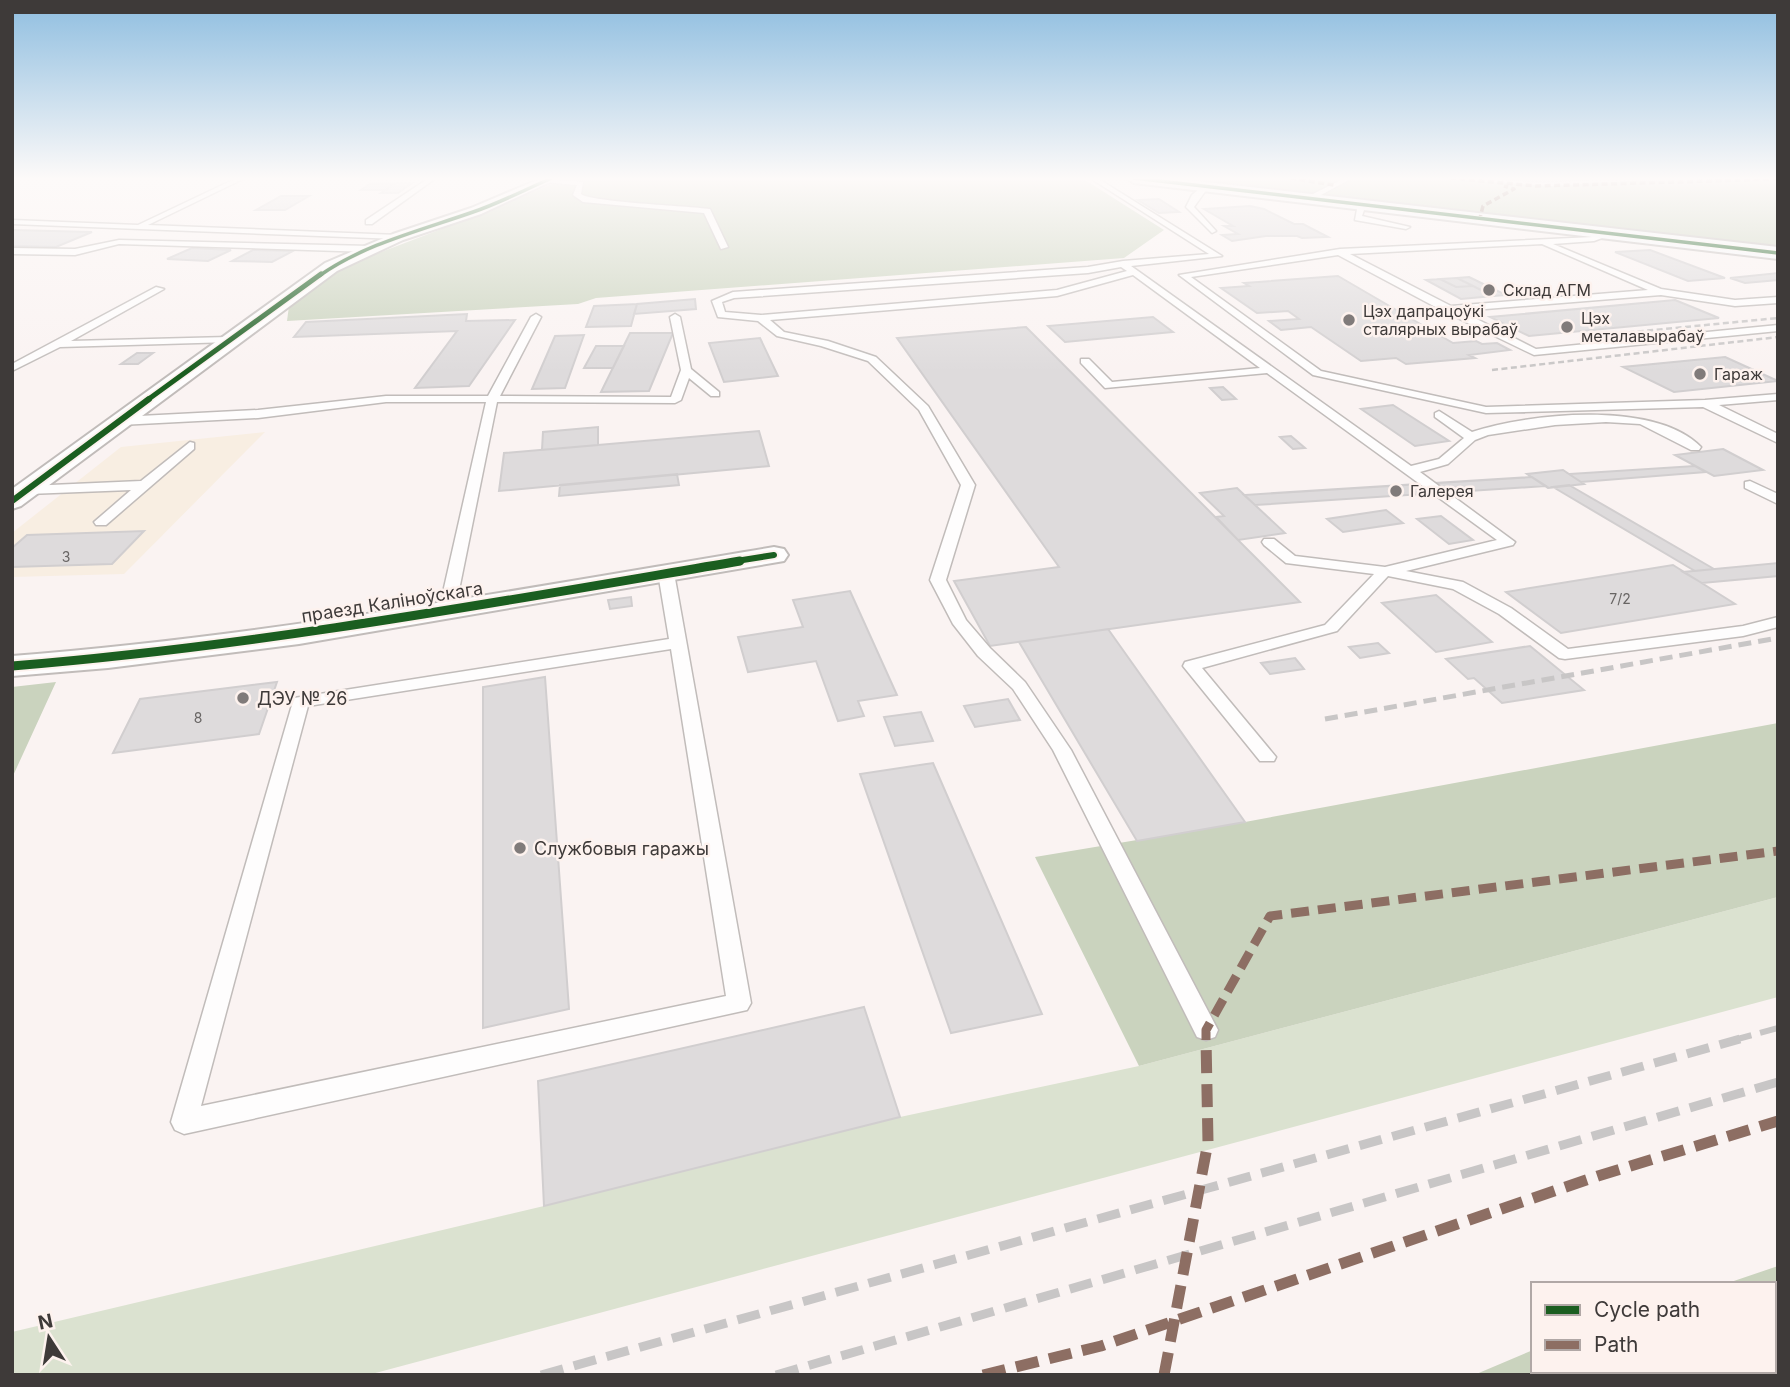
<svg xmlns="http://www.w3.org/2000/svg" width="1790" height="1387" font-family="Inter,sans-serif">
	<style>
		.commercial { fill: #f8eee2 }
		.green { fill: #dbe2d0 }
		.forest { fill: #cad3be }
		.building { fill: #dedbdc; stroke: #d1cecf; stroke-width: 2 }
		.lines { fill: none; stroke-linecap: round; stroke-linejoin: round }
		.lane-casing { stroke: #c1bcba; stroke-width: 3 }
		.street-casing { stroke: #c1bcba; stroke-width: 4 }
		.secondary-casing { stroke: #c1bcba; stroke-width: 4 }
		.lane { fill: #fefdfd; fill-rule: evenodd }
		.street { fill: #fefdfd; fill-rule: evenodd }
		.secondary { fill: #f7f8fa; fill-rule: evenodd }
		.rail-far3 { stroke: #c8c6c6; stroke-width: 2.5; stroke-dasharray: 6 3.5; stroke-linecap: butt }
		.rail-far2 { stroke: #c8c6c6; stroke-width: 5; stroke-dasharray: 13 7; stroke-linecap: butt }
		.rail-far1 { stroke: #c8c6c6; stroke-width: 6; stroke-dasharray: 18 9; stroke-linecap: butt }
		.rail { stroke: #c8c6c6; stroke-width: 9; stroke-dasharray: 23 11; stroke-linecap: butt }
		.quiet-far2 { stroke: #8d6e63; stroke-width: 3.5; stroke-dasharray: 6 3.5; stroke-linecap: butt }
		.quiet-far1 { stroke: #8d6e63; stroke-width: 9; stroke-dasharray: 18 9; stroke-linecap: butt }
		.quiet { stroke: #8d6e63; stroke-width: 11; stroke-dasharray: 23 11; stroke-linecap: butt }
		.cycleway-far3-casing { stroke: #fdf2ee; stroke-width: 5 }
		.cycleway-far2-casing { stroke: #fdf2ee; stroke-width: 8 }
		.cycleway-far1-casing { stroke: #fdf2ee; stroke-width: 10 }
		.cycleway-casing { stroke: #fdf2ee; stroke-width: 13 }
		.cycleway-far3 { stroke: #1b5e20; stroke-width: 3.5 }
		.cycleway-far2 { stroke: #1b5e20; stroke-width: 5 }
		.cycleway-far1 { stroke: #1b5e20; stroke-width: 6 }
		.cycleway { stroke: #1b5e20; stroke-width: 9 }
		.poi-dot { fill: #807b7a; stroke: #fdf2ee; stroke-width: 2.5 }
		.labels { text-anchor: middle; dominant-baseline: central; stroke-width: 5; stroke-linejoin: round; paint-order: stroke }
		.number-label { font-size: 14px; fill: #686564 }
		.far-poi-label { font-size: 16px; fill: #3e3a39; stroke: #fdf2ee; text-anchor: start }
		.street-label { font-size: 18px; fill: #3e3a39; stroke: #fdf2ee }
		.poi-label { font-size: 18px; fill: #3e3a39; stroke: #fdf2ee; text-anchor: start }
	</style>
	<rect width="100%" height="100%" fill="#faf3f2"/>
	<path class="commercial" d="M265,432L124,574L12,577V533L121,447Z"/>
	<path class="green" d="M1778,897V997L368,1375H12V1332L544,1206L900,1117L1139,1066Z"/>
	<path class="forest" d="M566,178H1082L1164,230L1124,258L596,298L578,304L287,321L289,306L342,267L486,212Z
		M1170,178H1435L1550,186L1676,178H1778V251Z
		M56,682L12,778V687Z
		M1778,723V897L1139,1066L1035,857L1245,822Z
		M1778,1266V1375H1474L1533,1350V1371H1774V1284H1725Z"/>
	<path class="building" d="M1484,178H1612L1543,182Z
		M395,183L386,190H361L370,184Z
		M395,183H412L398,193H381Z
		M281,196H309L285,210H256Z
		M1159,199L1179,212L1159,213L1138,200Z
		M1250,206L1264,209L1294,224H1303L1328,237L1302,238L1297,236H1266L1232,241L1222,235L1238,234L1224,226H1233L1204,209Z
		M12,230L92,232L56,247L12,246Z
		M192,248L231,250L208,261L167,259Z
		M253,250L293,251L272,262L232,261Z
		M1650,250L1725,278L1688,281L1615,252Z
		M1778,273V280L1745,283L1730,278Z
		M1338,276L1453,343L1476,341L1482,344L1497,343L1510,350L1469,355L1475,358L1406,364L1396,358L1361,361L1311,327L1281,330L1269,321L1299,319L1288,311L1257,313L1221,288L1249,286L1244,283Z
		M1469,277L1506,295L1493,296L1457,278Z
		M1457,278L1473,286L1456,287L1440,279Z
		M1440,279L1456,287L1473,286L1493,296L1461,299L1426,280Z
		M695,299L696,309L634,314L637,304Z
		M1675,300L1719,318L1529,336L1490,317Z
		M637,304L631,326L586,327L594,306Z
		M467,314L466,321L515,320L469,386L415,388L457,331L294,337L306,322Z
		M1153,317L1173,332L1065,342L1048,326Z
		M1026,327L1238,540L1300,602L990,646L954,581L1059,567L897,338Z
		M630,333H673L649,391L601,392Z
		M584,335L565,388L532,389L555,336Z
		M760,338L778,376L724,382L709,343Z
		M596,346H624L613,368H584Z
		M137,353H153L138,364H121Z
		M1725,357L1778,381L1674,392L1623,367Z
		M1223,387L1236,399L1222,400L1210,388Z
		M1393,405L1449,441L1415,446L1361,409Z
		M598,427V445L542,450L543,432Z
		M759,431L769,466L499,491L504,453Z
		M1291,436L1305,448L1293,449L1280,437Z
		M1723,449L1763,470L1714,476L1675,455Z
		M1695,466L1706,472L1581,482L1569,474Z
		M1563,470L1584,484L1548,488L1527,474Z
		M677,474L679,485L559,496L560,485Z
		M1532,477L1546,486L1255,505L1244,495Z
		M1569,485L1714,569L1695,571L1553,487Z
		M1237,488L1255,505L1285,533L1238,540L1216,517L1224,516L1200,493Z
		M1386,510L1403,523L1343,532L1327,519Z
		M1441,516L1473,540L1449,544L1417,519Z
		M144,531L112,564L12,567V548L27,535Z
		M1778,563V576L1702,583L1683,572Z
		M1673,565L1735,604L1561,633L1506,592Z
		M850,591L897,695L858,701L864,716L838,721L816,661L748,672L738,637L803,627L793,600Z
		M1436,595L1492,642L1436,652L1382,603Z
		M631,597L632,606L610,609L608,600Z
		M1108,629L1245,822L1137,841L1019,642Z
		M1378,643L1389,653L1360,658L1349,647Z
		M1530,646L1584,690L1502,703L1474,678L1468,679L1446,659Z
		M1295,658L1304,669L1270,674L1261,663Z
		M545,677L569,1009L483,1028V687Z
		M277,682L259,734L113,753L140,699Z
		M1008,699L1020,720L975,727L964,706Z
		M921,712L933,741L895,746L884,717Z
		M933,763L1042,1014L951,1033L860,774Z
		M864,1007L900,1117L544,1206L538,1081Z"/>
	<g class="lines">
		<g class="lane-casing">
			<path id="lane" d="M237,178H245L148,225L398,235L402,237L398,239L12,224V220L138,225Z
				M429,178H436L372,224H366V220Z
				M1090,178H1097L1222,256L1131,266L1411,466L1439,459L1464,438L1435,417V413L1439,411L1472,432C1530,413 1655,400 1701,447L1699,450H1691L1640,424L1606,422L1555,425L1488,435L1475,440L1448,464L1420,472L1515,542L1513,545L1406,571L1463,582L1511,608L1568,649L1743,626L1778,617V627L1743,636L1565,659L1559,658L1499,614L1453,589L1388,576L1337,631L1202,668L1276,757L1274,761H1260L1183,666L1185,662L1325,625L1374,574L1286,563L1264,545L1262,542L1264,539H1274L1295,556L1385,567L1497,540L1267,373L1105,388L1081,363V359H1089L1112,382L1260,368L1133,275L1057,296L770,320L784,332L828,341L876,357L928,406L975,485L946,580L966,620L990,648L1025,682L1071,750L1218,1030L1215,1037L1206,1040L1197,1037L1053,750L1013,689L978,656L953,624L930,580L961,485L919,410L868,361L821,346L777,336L758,321L718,317L712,301L733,292L1088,267L1123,261L1209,254ZM1121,267L1127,271L1057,290L761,315L725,312L722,302L734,298L1088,273Z
				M1345,178H1352L1312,200L1305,198Z
				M545,179L583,182L581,194C590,202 688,206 710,209L728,247L721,249L704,213L583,202L573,195L577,185L543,182Z
				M1205,184L1209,186L1194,207L1216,231L1212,233L1186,207L1192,195Z
				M1362,202L1366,204L1362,216L1410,227L1406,229L1355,220L1358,204Z
				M1607,231L1610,235L1594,241L1553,244L1661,289L1735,300L1778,297V303L1735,306L1661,295L1461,311L1536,349L1778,325V331L1534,355L1443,311L1338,255L1191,277L1321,371L1486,407L1705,400L1778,394V400L1719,405L1778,434V443L1703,407L1486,413L1313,375L1179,275L1340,249L1593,237ZM1542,244L1648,290L1451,306L1350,254Z
				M119,240L370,246L374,249L370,252L119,244L75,255L12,254V248L75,249Z
				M156,287L164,289L71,341L228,337L233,340L232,342L60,347L12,371V364Z
				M675,314L680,317L691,369L719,392V396H711L689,378L681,400L675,403L497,402L455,610L447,615L439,610L486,402H386L258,418L120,425L114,421L120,417L258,410L386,396H488L531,317L536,314L541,317L500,396L671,397L681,370L670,317Z
				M190,442L194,443V449L106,525H96L94,522L131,490L28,494L21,490L28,486L141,481Z
				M1750,481L1778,494V504L1745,488V482Z
				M666,568L674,573L751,1003L747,1010L184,1134L175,1130L171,1122L294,698L669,639L658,573ZM671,649L726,996L201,1106L308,706Z"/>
		</g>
		<g class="street-casing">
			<path id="street" d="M542,178H559L481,214L403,240L337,271L21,506L12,509V489L325,263L393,234L471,208Z
				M774,547L784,549L788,555L784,561L299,644L108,668L12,676V656C269,636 521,589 774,547Z"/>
		</g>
		<g class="secondary-casing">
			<path id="secondary" d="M1126,178H1170L1778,247V259L1134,183Z"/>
		</g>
		<use href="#lane" class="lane"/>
		<use href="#street" class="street"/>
		<use href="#secondary" class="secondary"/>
		<path class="rail-far3" d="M1581,337L1778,318
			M1492,370L1778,337"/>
		<path class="rail-far2" d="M1325,719L1778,638"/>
		<path class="rail-far1" d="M1734,1040L1778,1028"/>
		<path class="rail" d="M541,1375L1740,1039
			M776,1375L1778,1082"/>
		<path class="quiet-far2" d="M1290,178L1334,185
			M1450,178L1536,186L1778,179
			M1477,218H1480L1483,206L1514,189L1504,186"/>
		<path class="quiet-far1" d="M1206,1040V1030L1270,916L1778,851"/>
		<path class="quiet" d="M983,1375L1101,1346L1598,1176L1778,1121
			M1164,1375L1208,1142L1206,1039"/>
		<g class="cycleway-far3-casing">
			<path id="cycleway-far3" d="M1134,178L1778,253
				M319,276C364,244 422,230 473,212C500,203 526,189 552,178"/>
		</g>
		<g class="cycleway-far2-casing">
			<path id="cycleway-far2" d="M146,401L321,274"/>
		</g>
		<g class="cycleway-far1-casing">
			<path id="cycleway-far1" d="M12,501L149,399
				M730,562L774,555"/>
		</g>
		<g class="cycleway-casing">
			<path id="cycleway" d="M12,666C257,646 498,602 740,561"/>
		</g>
		<use href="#cycleway-far3" class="cycleway-far3"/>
		<use href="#cycleway-far2" class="cycleway-far2"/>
		<use href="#cycleway-far1" class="cycleway-far1"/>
		<use href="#cycleway" class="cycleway"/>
	</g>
	<linearGradient id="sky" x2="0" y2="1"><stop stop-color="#8fbee0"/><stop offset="0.48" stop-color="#fdfaf9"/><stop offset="1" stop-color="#fdfaf9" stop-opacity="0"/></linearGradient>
	<rect width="1790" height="372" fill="url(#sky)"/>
	<g class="poi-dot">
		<circle cx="1489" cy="290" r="7"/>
		<circle cx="1349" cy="320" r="7"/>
		<circle cx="1567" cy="327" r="7"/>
		<circle cx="1700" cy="374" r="7"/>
		<circle cx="1396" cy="491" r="7"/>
		<circle cx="243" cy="698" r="7"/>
		<circle cx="520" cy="848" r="7"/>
	</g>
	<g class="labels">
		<g class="number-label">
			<text x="66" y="556">3</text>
			<text x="1620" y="598">7/2</text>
			<text x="198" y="717">8</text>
		</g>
		<g class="far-poi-label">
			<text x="1503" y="290">Склад АГМ</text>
			<text x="1363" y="311">Цэх дапрацоўкі<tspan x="1363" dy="18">сталярных вырабаў</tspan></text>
			<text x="1581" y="318">Цэх<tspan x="1581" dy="18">металавырабаў</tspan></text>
			<text x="1714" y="374">Гараж</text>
			<text x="1410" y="491">Галерея</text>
		</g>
		<g class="street-label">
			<text transform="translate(392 602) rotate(-9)">праезд Каліноўскага</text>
		</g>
		<g class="poi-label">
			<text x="257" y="698">ДЭУ № 26</text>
			<text x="534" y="848">Службовыя гаражы</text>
		</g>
	</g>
	<rect width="1790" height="1387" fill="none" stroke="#3e3a39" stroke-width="28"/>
	<rect x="1531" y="1282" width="245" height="91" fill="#fdf2ee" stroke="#b1a8a6" stroke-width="2"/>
	<rect x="1545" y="1305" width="35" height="10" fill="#1b5e20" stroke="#b1a8a6" stroke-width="2"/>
	<text x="1594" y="1317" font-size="21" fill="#3e3a39">Cycle path</text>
	<rect x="1545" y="1340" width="35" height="10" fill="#8d6e63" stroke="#b1a8a6" stroke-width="2"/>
	<text x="1594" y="1352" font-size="21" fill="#3e3a39">Path</text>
	<g transform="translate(49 1338) rotate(348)" stroke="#fdf2ee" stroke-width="5" paint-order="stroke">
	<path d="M0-5L12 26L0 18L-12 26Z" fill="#3e3a39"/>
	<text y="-10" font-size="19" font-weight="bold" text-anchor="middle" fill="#3e3a39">N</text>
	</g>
</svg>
